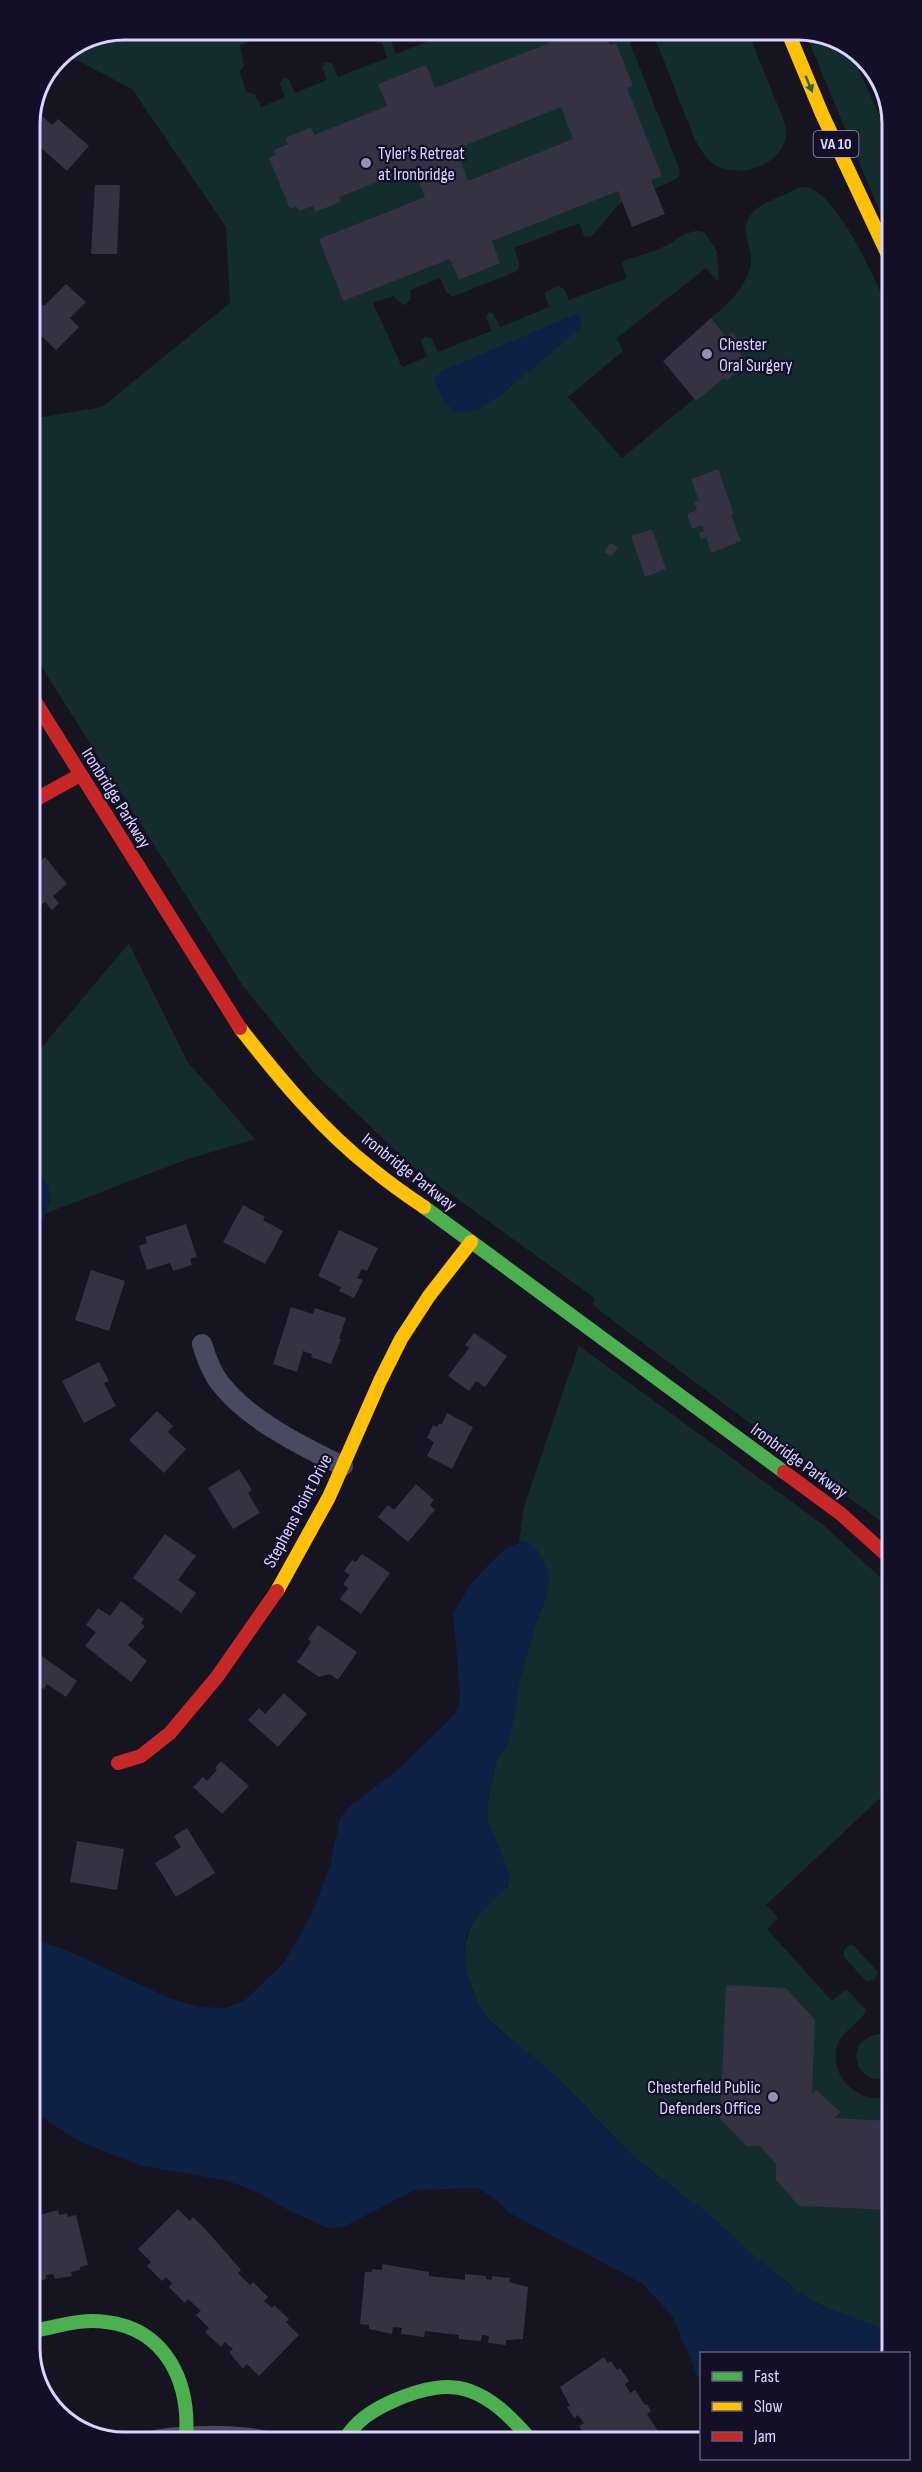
<svg xmlns="http://www.w3.org/2000/svg" width="922" height="2472" font-family="'Sofia Sans Condensed',sans-serif">
	<style>
		.green { fill: #132c2d; fill-rule: evenodd }
		.water { fill: #0d2144 }
		.building { fill: #343243; fill-rule: evenodd }
		.lines { fill: none; stroke-linecap: round; stroke-linejoin: round }
		.street { stroke: #4a4962; stroke-width: 20 }
		.fast { stroke: #4caf50; stroke-width: 14 }
		.slow { stroke: #ffc107; stroke-width: 14 }
		.jam { stroke: #c62828; stroke-width: 14 }
		.oneway { fill: #305f3b }
		.poi-dot { fill: #9591b1; stroke: #130f26; stroke-width: 2 }
		.labels { text-anchor: middle; dominant-baseline: central; stroke-width: 4.5; stroke-linejoin: round; paint-order: stroke }
		.shield { fill: #130f26; stroke: #9e99be; stroke-width: 1.5 }
		.shield-label { font-size: 16px; font-weight: bold; fill: #d9d4ff }
		.poi-label { font-size: 18px; fill: #d9d4ff; stroke: #130f26; text-anchor: start }
		.street-label { font-size: 18px; fill: #d9d4ff; stroke: #130f26 }
		.rim { fill: none; stroke: #d9d4ff; stroke-width: 3 }
	</style>
	<rect width="100%" height="100%" fill="#161421"/>
	<path class="green" d="M125,30H279L240,45L244,66L239,72L247,92L255,94L261,107L285,97L280,84L284,77L289,79L295,93L327,80L322,67L325,62L332,63L338,77L387,58L381,42L385,37L390,39L396,54L446,34L445,30H556L560,39L588,30H625L679,168L680,175L676,179L618,205L591,237L584,236L579,223L514,248L519,263L518,270L515,272L452,297L446,292L440,278L410,290L411,299L406,305L402,304L393,296L373,303L402,367L427,357L421,341L425,336L432,339L438,352L491,331L486,317L489,312L493,313L500,327L549,307L545,295L547,291L559,286L564,289L569,300L627,278L622,264L625,260C637,256 650,253 661,248C676,242 688,227 704,232L717,251L719,280L717,281L706,268L617,338L623,351L568,397L622,458L740,361L711,318C730,303 756,278 750,251C748,241 743,230 748,220C753,208 769,201 781,196C787,194 795,188 802,187C835,184 876,284 889,310L891,1529L608,1317L593,1305L595,1298L413,1167L314,1073L243,986L31,650V419L102,407L230,303L226,227L132,89L65,54ZM576,315L581,317L580,328L500,395L441,372Z
		M652,30H747L783,118C784,122 786,127 786,132C786,162 747,177 722,168C708,164 701,150 694,138Z
		M804,30L849,48L889,137V234Z
		M129,943L187,1061L255,1139L185,1160L44,1214L50,1200L42,1178L32,1175L31,1060Z
		M579,1346L822,1524L891,1587V1788L766,1905L777,1916V1919L767,1929L832,2001L845,1990L848,1991L866,2010C863,2021 842,2030 837,2046C829,2080 861,2105 892,2097V2338L877,2327L829,2309L805,2297L756,2258L715,2220L631,2155L570,2091L487,2018L477,2001L466,1972L465,1946L471,1924L487,1905L508,1886L488,1821L487,1804L497,1759L507,1745L520,1678L537,1620L546,1598L523,1541L519,1542L524,1506Z
		M850,1945L854,1946L876,1970L878,1974L874,1980L866,1981L844,1957V1949Z
		M880,2034L892,2039V2075C858,2094 838,2039 880,2034Z"/>
	<path class="water" d="M576,314L581,317L580,328L500,395L478,409L462,413L454,411L443,399L434,379L441,372Z
		M32,1175C67,1185 41,1221 32,1243Z
		M523,1541L534,1545L544,1561L549,1578L546,1598L537,1620L520,1678L512,1730L507,1745L497,1759L487,1804L488,1821L511,1878C501,1902 466,1913 465,1948C464,1972 472,1997 486,2016C496,2029 511,2039 524,2049C540,2062 557,2077 571,2091C592,2113 611,2137 634,2157C660,2180 691,2198 716,2221C745,2247 772,2273 803,2295C829,2316 868,2315 892,2338L890,2353L702,2354L701,2385L673,2317L643,2284L508,2212L499,2202L478,2188L415,2190L343,2227L327,2228L284,2208L260,2193L228,2181L140,2165L81,2142L33,2112V1939L68,1951L169,1998L200,2007L225,2008L244,2001L283,1964L311,1916L330,1866L340,1818L350,1806L400,1768L454,1715L459,1706L460,1694L453,1613L471,1584L490,1563L507,1548Z"/>
	<path class="building" d="M582,30H604L610,45L616,43L633,86L627,88L662,176L651,180L665,214L632,227L618,191L492,241L500,263L459,280L450,259L343,301L319,239L425,197L413,168L339,197L341,202L315,212L313,206L299,211L296,206L290,209L269,158L276,155L274,150L288,144L285,138L311,127L314,135L387,106L378,84L426,65L435,88ZM561,107L573,139L468,181L456,149Z
		M42,116L52,125L58,119L89,146L67,171L30,138V129Z
		M95,185H120L117,254H91Z
		M66,284L86,302L70,318L79,327L56,350L30,325V316L42,304L44,306Z
		M711,318L726,337L732,332L739,341L734,346L748,362L726,381L724,378L696,401L663,361Z
		M718,469L734,514L731,515L741,541L711,553L706,537L701,539L699,533L704,531L702,525L692,529L687,514L697,510L694,502L699,501L691,479Z
		M652,529L666,569L645,577L631,536Z
		M610,543L618,547L612,557L604,552Z
		M45,857L67,884L53,896L59,903L52,910L45,902L31,913V869Z
		M243,1205L265,1217L263,1220L283,1231L265,1264L223,1242Z
		M186,1224L197,1257L190,1259L192,1265L173,1271L170,1263L147,1270L139,1246L147,1243L145,1237Z
		M339,1230L378,1248L367,1271L362,1269L357,1278L363,1280L354,1298L339,1291L341,1287L318,1276Z
		M91,1270L125,1281L109,1331L75,1320Z
		M291,1307L313,1314L315,1308L346,1318L339,1339H341L331,1364L311,1357L312,1354L303,1351L297,1372L273,1364Z
		M474,1333L507,1356L485,1387L476,1381L469,1391L448,1376L469,1348L465,1345Z
		M99,1362L109,1381L104,1383L116,1406L84,1423L62,1381Z
		M157,1411L173,1426L168,1432L186,1449L164,1473L129,1440Z
		M447,1413L473,1427L452,1469L427,1456L434,1442L427,1438L433,1425L437,1427L439,1424H442Z
		M239,1469L252,1490L248,1493L260,1513L233,1529L208,1488Z
		M416,1484L434,1500L430,1505L435,1510L408,1542L378,1517L388,1505L394,1510Z
		M165,1534L196,1556L178,1580L196,1593L181,1613L133,1578Z
		M362,1554L390,1573L361,1614L340,1599L348,1588L343,1584L350,1575L344,1571L352,1560L356,1562Z
		M121,1601L144,1619L141,1623L145,1626L128,1645L147,1661L131,1682L85,1646L96,1632L86,1625L98,1608L110,1616Z
		M318,1625L357,1652L338,1680L330,1674L319,1677L297,1662L311,1642L308,1639Z
		M32,1649L77,1681L66,1697L47,1684L44,1689L41,1688L38,1693L40,1694L32,1705Z
		M284,1693L307,1714L278,1747L248,1720L259,1708L265,1714Z
		M221,1761L249,1786L222,1814L193,1787L203,1777L207,1781L217,1770L215,1768Z
		M187,1828L215,1873L176,1897L155,1863L181,1847L174,1836Z
		M77,1841L124,1849L117,1890L70,1882Z
		M726,1985L786,1988L815,2020L812,2094L817,2090L840,2112L834,2118L892,2121V2210L799,2206L776,2180V2164L760,2146H746L720,2119Z
		M178,2209L190,2221L193,2217L208,2232L241,2270L238,2273L250,2285L253,2282L268,2297L264,2301L272,2308L274,2305L289,2319L286,2322L299,2335L259,2376L247,2364L243,2369L229,2352L233,2349L225,2342L221,2347L205,2332L209,2328L196,2315L201,2311L188,2299L185,2303L169,2287L172,2283L166,2277L162,2281L147,2266L151,2262L138,2249Z
		M58,2210L59,2215L67,2213L68,2217L76,2215L88,2265L80,2267V2270L71,2272L72,2276L55,2279L53,2274L46,2275L47,2279L33,2282V2219L40,2217L39,2215Z
		M382,2264L429,2272V2276L465,2280V2274L486,2276V2279L492,2280V2276L510,2278L509,2282L528,2287L523,2339L506,2340V2345L488,2343L489,2336L482,2335L481,2341L459,2339V2335L425,2331L424,2337L401,2334L402,2328L393,2327L392,2334L369,2329V2325L360,2324L365,2272H372V2269L382,2270Z
		M604,2357L608,2363L611,2361L617,2370L620,2368L629,2381L625,2384L630,2393L635,2390L645,2405L647,2404L651,2411L647,2414L661,2436L664,2434L668,2439L588,2440L579,2426L584,2423L578,2415L574,2418L567,2407L570,2406L560,2387Z"/>
	<g class="lines">
		<path class="street" d="M202,1344C206,1357 211,1372 220,1383C247,1419 303,1447 343,1466
			M146,2442C174,2434 238,2434 266,2441"/>
		<path class="fast" d="M424,1207L784,1472
			M33,2331C57,2327 81,2318 106,2322C166,2329 190,2382 186,2437
			M344,2441C355,2421 373,2410 393,2401C458,2372 487,2390 531,2440"/>
		<path class="slow" d="M787,30L822,114L889,257
			M880,87L889,107
			M240,1028C279,1078 322,1130 372,1169C388,1182 406,1195 424,1207
			M277,1591L329,1497L380,1381L401,1339L429,1296L471,1242"/>
		<path class="jam" d="M31,695L240,1028
			M31,802L80,775
			M784,1472L841,1514L891,1559
			M118,1763L141,1756L170,1733L217,1677L277,1591"/>
	</g>
	<defs><path id="oneway-solid" d="M-6-.8H1V-3.2L6.5 0L1 3.2V.8H-6Z" transform="scale(1.5)"/></defs>
	<use class="oneway" href="#oneway-solid" transform="translate(809 84) rotate(67)"/>
	<g class="poi-dot">
		<circle cx="366" cy="163" r="6"/>
		<circle cx="707" cy="354" r="6"/>
		<circle cx="773" cy="2097" r="6"/>
	</g>
	<g class="labels">
		<rect class="shield" x="813.5" y="131" width="45" height="26" rx="4.5"/>
		<g class="shield-label">
			<text x="836" y="144">VA 10</text>
		</g>
		<g class="poi-label">
			<text x="378" y="153">Tyler's Retreat<tspan x="378" dy="21">at Ironbridge</tspan></text>
			<text x="719" y="344">Chester<tspan x="719" dy="21">Oral Surgery</tspan></text>
			<text x="761" y="2087" text-anchor="end">Chesterfield Public<tspan x="761" dy="21">Defenders Office</tspan></text>
		</g>
		<g class="street-label">
			<text transform="translate(116 798) rotate(58)">Ironbridge Parkway</text>
			<text transform="translate(409 1172) rotate(38)">Ironbridge Parkway</text>
			<text transform="translate(799 1461) rotate(36)">Ironbridge Parkway</text>
			<text transform="translate(298 1511) rotate(-62)">Stephens Point Drive</text>
		</g>
	</g>
	<path d="M0 0H922V2472H0ZM124 40H798A84 84 0 0 1 882 124V2348A84 84 0 0 1 798 2432H124A84 84 0 0 1 40 2348V124A84 84 0 0 1 124 40Z" fill="#130f26" fill-rule="evenodd"/>
	<path class="rim" d="M124 40H798A84 84 0 0 1 882 124V2348A84 84 0 0 1 798 2432H124A84 84 0 0 1 40 2348V124A84 84 0 0 1 124 40Z"/>
	<rect x="700" y="2352" width="210" height="108" fill="#130f26" stroke="#625e7d" stroke-width="1.5"/>
	<rect x="712" y="2372" width="30" height="9" fill="#4caf50" stroke="#625e7d" stroke-width="1.5"/>
	<text x="754" y="2382" font-size="18" fill="#d9d4ff">Fast</text>
	<rect x="712" y="2402" width="30" height="9" fill="#ffc107" stroke="#625e7d" stroke-width="1.5"/>
	<text x="754" y="2412" font-size="18" fill="#d9d4ff">Slow</text>
	<rect x="712" y="2432" width="30" height="9" fill="#c62828" stroke="#625e7d" stroke-width="1.5"/>
	<text x="754" y="2442" font-size="18" fill="#d9d4ff">Jam</text>
</svg>
